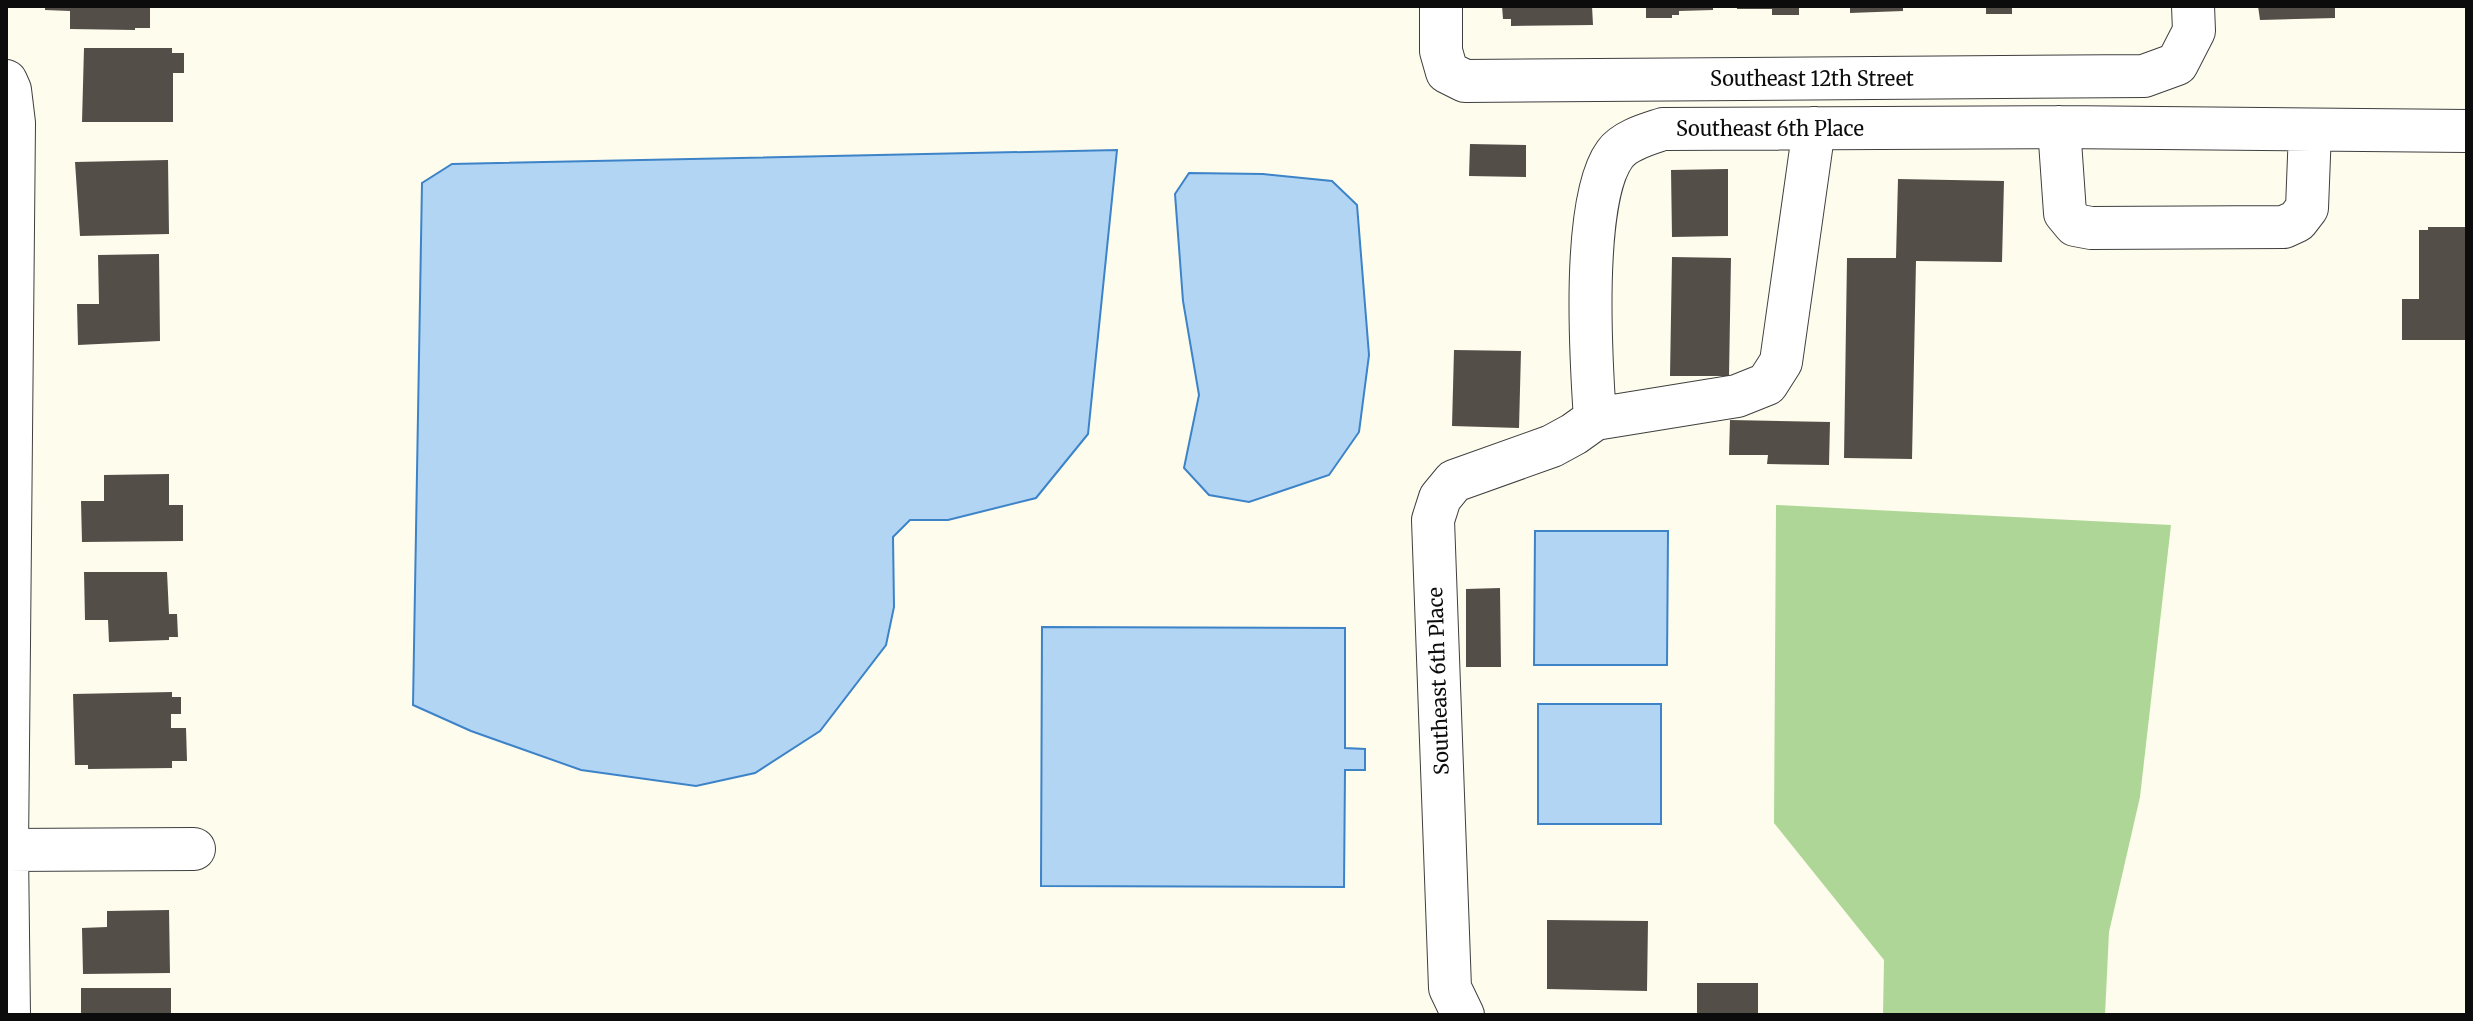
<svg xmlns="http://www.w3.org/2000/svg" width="2473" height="1021" font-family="Merriweather,serif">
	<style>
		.forest { fill: #aed797 }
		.water { fill: #b3d5f4; stroke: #3c83c8; stroke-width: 2 }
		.building { fill: #544e49 }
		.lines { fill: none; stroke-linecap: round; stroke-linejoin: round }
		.minor-casing { stroke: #3f3f3f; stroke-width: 44 }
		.minor { stroke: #fff; stroke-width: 42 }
		.labels { text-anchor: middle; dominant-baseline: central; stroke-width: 8; stroke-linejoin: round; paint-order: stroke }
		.street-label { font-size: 20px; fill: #0c0c0c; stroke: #fff }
	</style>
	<rect width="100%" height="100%" fill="#fefcec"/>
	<path class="forest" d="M1776,505L2171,525L2140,797L2109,932L2105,1015H1883L1884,960L1774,823Z"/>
	<path class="water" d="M1117,150L1088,434L1036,498L948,520H910L893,537L894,607L886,645L820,731L755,773L696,786L581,770L471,731L413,705L422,183L452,164Z
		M1189,173L1263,174L1332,181L1357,205L1369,355L1359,432L1329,475L1249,502L1209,495L1184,468L1199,395L1183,301L1175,194Z
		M1535,531H1668L1667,665H1534Z
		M1042,627L1345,628V748L1365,749V770H1345L1344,887L1041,886Z
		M1538,704H1661V824H1538Z"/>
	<path class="building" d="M45,6H150V28H135V30L70,29V11L45,10Z
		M1502,6H1592L1593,25L1511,26V19H1503Z
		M1646,6H1713V10L1679,11V15H1672V18H1646Z
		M1737,6H1799V15H1772V9H1737Z
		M1850,6H1903V11L1850,13Z
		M1986,6H2012V14H1986Z
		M2258,6H2335V18L2260,20Z
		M84,48H172V53H184V73H173V122H82Z
		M1470,144L1526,145V177L1469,176Z
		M168,160L169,234L80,236L75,162Z
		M1728,169V236L1672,237L1671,170Z
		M1898,179L2004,181L2002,262L1916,261L1912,459L1844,458L1847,258H1896Z
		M2428,227H2467V340H2402V299H2419V230H2428Z
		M159,254L160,341L78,345L77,304H99L98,255Z
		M1672,257L1731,258L1729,376H1670Z
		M1454,350L1521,351L1519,428L1452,426Z
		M1730,420L1830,422L1829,465L1767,464L1768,455H1729Z
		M169,474V505H183V541L82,542L81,501H104V475Z
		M84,572H167L169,614H177L178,637H169V640L109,642L108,620H85Z
		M1500,588L1501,667H1466V589Z
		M172,692V697H181V714H171V728H186L187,761H172V768L88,769V765H75L73,694Z
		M169,910L170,973L83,974L82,928L107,927V911Z
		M1547,920L1648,921L1647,991L1547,989Z
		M1697,983H1758V1015H1697Z
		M81,988H171V1015H81Z"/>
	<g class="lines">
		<g class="minor-casing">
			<path id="minor" d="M1441,6V51L1447,72L1465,81L2144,76L2177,64L2194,31L2193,6
				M6,81L10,90L14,123L7,850L9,1015
				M2059,127L2065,213L2075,225L2091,228L2284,227L2297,221L2307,208L2310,131
				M1595,419L1737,396L1767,384L1781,362L1814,128
				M6,850L194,849
				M1463,1015L1450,988L1433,520L1440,498L1454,481L1552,446L1574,434L1595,419C1591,360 1581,200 1615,154C1625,140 1648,134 1663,129L2059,127L2467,131"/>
		</g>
		<use href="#minor" class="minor"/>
	</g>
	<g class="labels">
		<g class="street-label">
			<text x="1812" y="78">Southeast 12th Street</text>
			<text x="1770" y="128">Southeast 6th Place</text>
			<text transform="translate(1438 681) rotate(-92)">Southeast 6th Place</text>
		</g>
	</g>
	<rect width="2473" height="1021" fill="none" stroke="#0c0c0c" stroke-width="16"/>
</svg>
